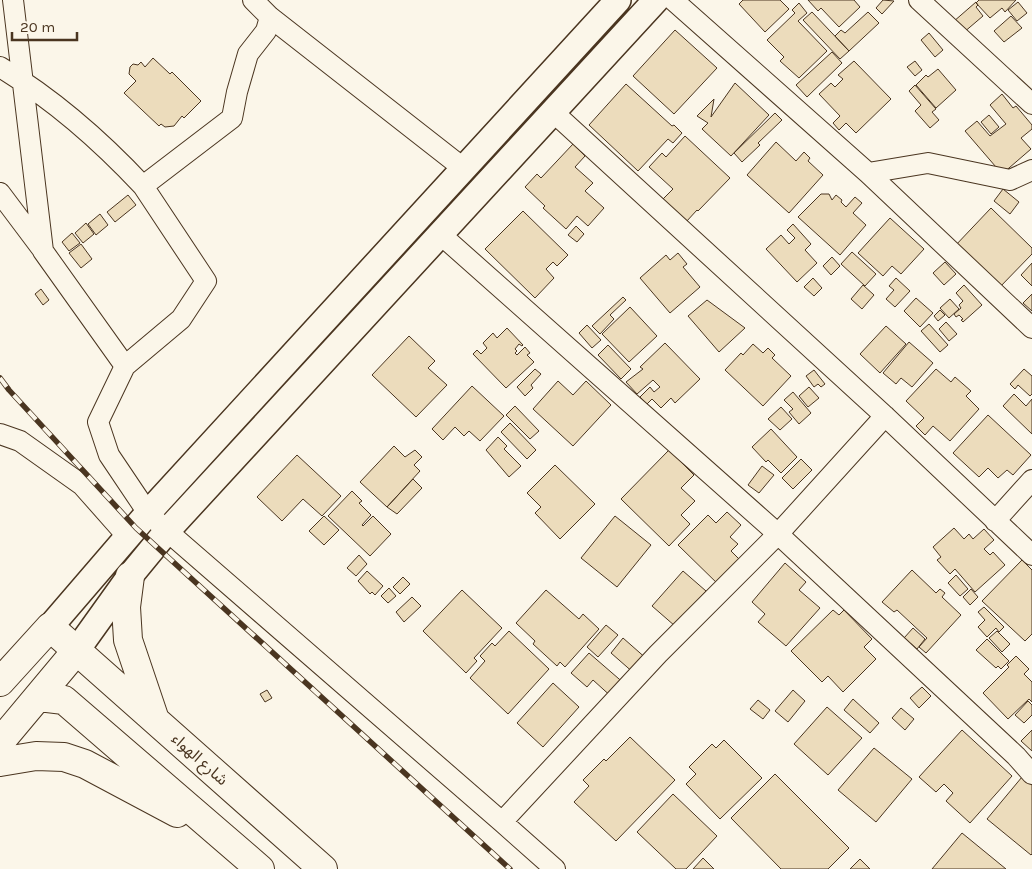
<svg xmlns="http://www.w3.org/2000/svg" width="1032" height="869" font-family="Karla,'Noto Sans Arabic',sans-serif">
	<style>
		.building { fill: #ecdcbc; stroke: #4a3520 }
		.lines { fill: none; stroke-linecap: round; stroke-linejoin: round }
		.minor-casing { stroke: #4a3520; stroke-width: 22 }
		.tertiary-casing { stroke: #4a3520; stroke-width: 28 }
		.trunk-casing { stroke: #4a3520; stroke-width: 30 }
		.minor { stroke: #fbf6e9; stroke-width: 20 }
		.tertiary { stroke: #fbf6e9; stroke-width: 25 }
		.trunk { stroke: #fbf6e9; stroke-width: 28 }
		.rail-casing { stroke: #4a3520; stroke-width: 5.5 }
		.rail { stroke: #fbf6e9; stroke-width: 4; stroke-dasharray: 11; stroke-linecap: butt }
		.labels { text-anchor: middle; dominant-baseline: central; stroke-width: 4; stroke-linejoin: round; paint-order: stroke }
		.street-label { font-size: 16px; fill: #4a3520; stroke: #fbf6e9 }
	</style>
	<rect width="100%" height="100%" fill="#fbf6e9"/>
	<path class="building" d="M743,0H780L789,9L765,32L739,4Z
		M808,0H854L860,7L839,27L821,8L818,11Z
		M883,0L894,1L882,14L876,8Z
		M979,0H1016L1005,12L1002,8L990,18L976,3Z
		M976,2L978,5L976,7L983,16L963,33L953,22Z
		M1018,2L1027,13L1017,21L1008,10Z
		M799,3L807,13L798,21L827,51L799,78L780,61L784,57L767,40L795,13L792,10Z
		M812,12L849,51L840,59L803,20Z
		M868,12L879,23L849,51L835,36L841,30L845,33Z
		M1011,16L1022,28L1004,42L994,31Z
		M675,30L717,68L674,114L633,76Z
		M929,33L943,50L935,57L921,40Z
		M832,52L842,63L807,97L796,85Z
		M153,58L170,74L172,72L201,101L184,118L182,116L174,126L165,127L161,124L159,126L124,93L136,81L129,74L130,67L133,64L138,65L141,62L145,67Z
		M854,61L891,99L856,133L846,123L839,130L833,123L840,116L819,94L831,83L835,87L843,79L838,75Z
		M915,61L922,70L915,76L907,67Z
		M938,69L956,90L936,108L916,85L926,75L928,77Z
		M735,83L769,115L731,156L702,129L708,123L697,116L714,99L711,117Z
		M626,84L672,126L674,125L682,133L673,143L668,139L638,171L589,125Z
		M915,85L936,109L932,112L939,120L930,128L915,111L921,105L909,91Z
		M1002,94L1013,108L1016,106L1032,125V129L1021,138L1031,149L1002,174L965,131L977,121L990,136L1006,124L990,105Z
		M775,113L782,120L758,143L760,145L742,162L734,153Z
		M989,115L999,127L991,134L981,122Z
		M685,136L730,178L698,211L697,210L686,222L662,200L673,189L649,167L662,153L666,157Z
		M776,142L796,161L804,152L810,158L808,161L823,175L789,213L747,175Z
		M573,144L585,156L575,167L593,183L585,191L604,208L588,226L577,216L566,229L543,208L545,206L525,187L537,174L541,178Z
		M1003,189L1019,202L1010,214L994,201Z
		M821,194H829L832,200L836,195L842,200L841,202L846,207L855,197L862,203L853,213L866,225L840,255L798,217Z
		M128,195L136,205L115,222L107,212Z
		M991,208L1032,248V254L998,289L954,247Z
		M523,211L568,255L557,266L553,262L546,269L554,278L535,298L485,249Z
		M100,214L108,225L96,235L88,224Z
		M890,218L924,249L901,274L892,266L883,276L858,253Z
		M86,223L94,234L83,243L75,233Z
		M793,224L811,244L805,250L817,263L797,282L766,249L781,235L789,244L795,238L787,230Z
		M576,226L584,234L577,242L568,235Z
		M72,233L80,243L69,251L62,242Z
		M81,244L92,259L81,268L69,253Z
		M852,252L876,274L865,286L841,264Z
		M678,253L687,264L683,267L700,287L670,313L640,278L666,255L670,260Z
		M832,257L840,266L831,275L823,266Z
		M945,262L956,274L944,285L933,273Z
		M1032,263V286L1021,275Z
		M813,278L822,288L814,296L804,287Z
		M896,278L910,291L895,307L886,299L894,290L889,286Z
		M863,285L874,295L862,309L851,299Z
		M964,285L982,305L963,322L961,320L963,319L959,315L956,317L954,314L961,308L959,305L963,301L956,293Z
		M41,289L49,300L43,305L35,294Z
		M1032,294V311L1023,303Z
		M623,297L626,300L610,315L614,319L600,334L592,326Z
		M916,298L933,313L920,327L904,311Z
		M950,299L959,309L949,318L940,308Z
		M707,300L745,328L719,352L688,316Z
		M630,307L657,336L629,362L602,334Z
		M940,310L945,315L938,321L934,316Z
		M946,322L957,334L949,341L939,329Z
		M929,324L948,345L940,352L921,331Z
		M587,325L601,340L592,348L579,333Z
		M886,326L906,344L880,373L860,354Z
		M507,328L523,345L522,346L519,344L515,349L517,351L515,353L517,355L525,347L530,353L527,355L534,362L506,388L473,354L477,350L481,354L487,348L483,343L493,333L497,338Z
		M409,336L435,361L428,368L447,385L416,417L372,375Z
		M909,342L933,363L912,387L901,378L896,384L883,373Z
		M665,343L700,379L675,403L671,398L661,408L652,399L647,404L640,397L650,387L654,392L660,387L653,380L637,394L626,382L643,369L640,367Z
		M753,344L763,353L768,348L775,355L772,358L791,376L763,406L725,370L741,353L743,355Z
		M608,345L631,369L621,379L598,355Z
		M535,369L541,374L531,385L533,388L525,396L517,387Z
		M936,369L951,382L955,377L971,391L966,396L979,409L950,441L933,426L925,435L916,426L924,418L906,401Z
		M1024,369L1032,376V394L1030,396L1018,385L1015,389L1010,384Z
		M814,370L825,384L821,387L818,384L814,387L806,376Z
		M558,381L573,395L586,381L611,405L573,446L533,409Z
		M472,386L504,416L480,441L469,431L464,436L455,427L443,440L432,429Z
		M809,387L819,398L808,407L799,396Z
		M793,392L811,413L799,424L789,412L793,409L784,400Z
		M1014,394L1026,406L1032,399V434L1003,406Z
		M515,406L539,431L530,439L506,415Z
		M781,407L792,419L780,430L768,419Z
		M988,415L1031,455L1013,475L1007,470L998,478L988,468L979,477L953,453Z
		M510,423L536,450L527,459L501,432Z
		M771,429L797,457L781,473L768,460L766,462L752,447Z
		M498,437L507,446L504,449L521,466L509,477L486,450Z
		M394,446L405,457L415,450L422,457L414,465L420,471L387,507L360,482Z
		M669,450L694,475L681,488L695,501L681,515L690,524L669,546L621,499Z
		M297,455L341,496L322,516L303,499L282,521L257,497Z
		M801,459L812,470L793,489L782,478Z
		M555,465L595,504L560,539L535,513L541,507L527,493Z
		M762,466L774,475L759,493L748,485Z
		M413,479L422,488L397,514L387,507Z
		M352,491L362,501L359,503L371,515L362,525L363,526L373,516L391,534L370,556L328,516Z
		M727,512L741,525L730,537L738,544L731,551L744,564L722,588L678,545L708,515L716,523Z
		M324,516L339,530L324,545L309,531Z
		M615,516L651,545L617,587L581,558Z
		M954,528L964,539L969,534L973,539L984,529L994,540L984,549L990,555L993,552L1005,565L975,592L955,569L950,574L937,560L941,557L933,547Z
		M359,555L367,564L356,576L347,568Z
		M1022,560L1032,570V634L1025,641L982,601Z
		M785,563L806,582L799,590L820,608L786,646L758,622L765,614L752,602Z
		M912,570L936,593L940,589L945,593L942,597L961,615L926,653L919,647L927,638L897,610L894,612L882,602Z
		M367,571L383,586L375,595L372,592L370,594L358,581Z
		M683,571L706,591L675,626L652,606Z
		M956,575L968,589L960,596L948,583Z
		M403,577L410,584L400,594L393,587Z
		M389,588L396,596L388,603L381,596Z
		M971,589L978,597L970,605L963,597Z
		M462,590L502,628L474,658L477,661L466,673L423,631Z
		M546,590L579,619L583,614L599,629L565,667L560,662L557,666L533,644L535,641L516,623Z
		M412,597L421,606L404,622L396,612Z
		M984,607L1004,627L999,632L996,628L987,637L978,627L985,620L978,612Z
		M833,610L839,615L844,610L872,639L864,647L876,659L843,692L828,676L822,682L791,651Z
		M606,625L618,635L598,657L587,647Z
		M913,628L925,639L917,649L904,638Z
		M509,631L549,669L508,714L470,678L485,661L480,656L492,643L495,646Z
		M997,631L1010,644L1002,652L989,638Z
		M623,638L648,660L635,674L611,653Z
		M987,639L1009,661L1001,669L998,666L996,668L976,650Z
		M589,653L626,685L614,699L593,680L587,687L571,673Z
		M1016,656L1029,669L1024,674L1032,682V702L1029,699L1008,719L983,693L1009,667L1007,665Z
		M553,683L579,707L543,747L517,723Z
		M922,687L931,696L919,708L910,698Z
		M267,690L272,698L265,702L260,694Z
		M793,690L805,701L788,722L775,711Z
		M853,699L879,723L870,733L844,710Z
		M758,700L770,710L763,719L750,709Z
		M1028,701L1032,705V715L1024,723L1015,715Z
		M827,707L862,738L828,775L794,744Z
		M901,708L914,719L905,730L892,718Z
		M962,730L1012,776L970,823L946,801L953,793L944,784L936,792L919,777Z
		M1032,730V751L1021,741Z
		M630,737L675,780L616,841L574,802L589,786L583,780L604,759L606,761Z
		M724,740L762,778L720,819L686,784L696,774L689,767L712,744L716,748Z
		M874,748L912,779L876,822L838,790Z
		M775,774L849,848L828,869H781L731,818Z
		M1022,777L1032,785V854L1031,855L987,819Z
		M673,794L717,836L686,869H676L637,832Z
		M962,833L1006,869H932Z
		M703,858L714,869H693Z
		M860,859L870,869H850Z"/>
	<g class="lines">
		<g class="minor-casing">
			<path id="minor" d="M13,0L43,251L125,366L98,422L109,455L148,513L167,531L502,822L555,869
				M253,0L270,17L463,168
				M673,0L868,173L1032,328
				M919,0L1032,104
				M0,67C53,99 101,141 143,186
				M552,111L885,416L1032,555
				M868,173L928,163L1010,180L1032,170
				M0,193L42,249
				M440,234L778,534L1016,756L1032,774
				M125,366L181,319L206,281L143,186L232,118L237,92L248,54L266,31L270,17
				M0,434L20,441L82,485L128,537
				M995,521L1032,480
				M502,822L658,654L778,534L885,416"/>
		</g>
		<g class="tertiary-casing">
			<path id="tertiary" d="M50,627L148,513L618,0
				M77,650L130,576L167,531L656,0"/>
		</g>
		<g class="trunk-casing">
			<path id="trunk" d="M130,576L126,607L128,640L154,717
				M0,682L50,627L323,869
				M39,697L64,700L260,869
				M0,742L77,650
				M0,762L36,756L64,757L85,764L177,813"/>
		</g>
		<use href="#minor" class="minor"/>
		<use href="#tertiary" class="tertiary"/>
		<use href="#trunk" class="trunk"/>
		<g class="rail-casing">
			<path id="rail" d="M0,378L9,390L136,528L510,869"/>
		</g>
		<use href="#rail" class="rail"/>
	</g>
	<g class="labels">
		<g class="street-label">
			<text transform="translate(200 759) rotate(42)">شارع الهواء</text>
		</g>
	</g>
	<path d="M12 32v8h65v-8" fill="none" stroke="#4a3520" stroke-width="2.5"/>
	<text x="20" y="32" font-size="15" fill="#4a3520" stroke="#fbf6e9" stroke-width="4" paint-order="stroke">20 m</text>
</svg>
